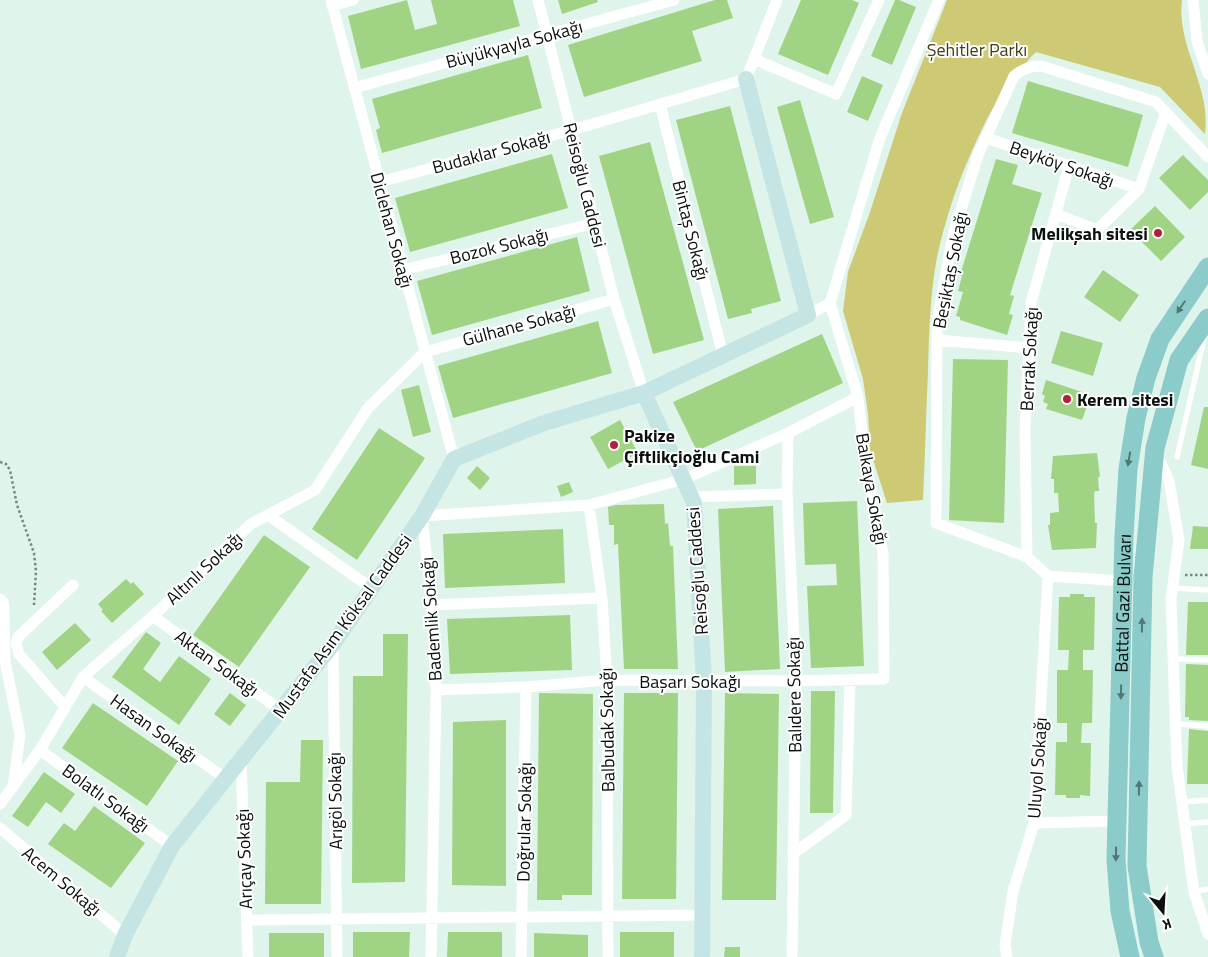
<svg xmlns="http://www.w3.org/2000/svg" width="1208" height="957" font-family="'Titillium Web',sans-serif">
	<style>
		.green { fill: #cec974 }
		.building { fill: #a1d385 }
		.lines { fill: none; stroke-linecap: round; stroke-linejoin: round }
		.path { stroke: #798780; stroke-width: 2.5; stroke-dasharray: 2.5 2.5; stroke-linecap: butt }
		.lane { stroke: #fff; stroke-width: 5.5 }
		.street { stroke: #fff; stroke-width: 11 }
		.secondary { stroke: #c5e5e4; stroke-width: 16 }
		.primary { stroke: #8bcbca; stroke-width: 19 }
		.oneway { fill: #507775 }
		.poi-dot { fill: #b3203a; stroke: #fff; stroke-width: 2 }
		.labels { text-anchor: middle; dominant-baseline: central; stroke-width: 4; stroke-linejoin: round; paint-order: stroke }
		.street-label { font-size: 18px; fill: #09100d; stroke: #fff }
		.park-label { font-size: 18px; fill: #403e16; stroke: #fff }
		.poi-label { font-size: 18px; font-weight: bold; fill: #09100d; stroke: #fff; text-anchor: start }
	</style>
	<rect width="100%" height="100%" fill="#dff4ea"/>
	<path class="green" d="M947,0H1182C1179,21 1186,44 1193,64C1201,90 1208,107 1205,134L1160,87L1036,52C1004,84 989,112 971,153C956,187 945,221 937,257C930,295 929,333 928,371C926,414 925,457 923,500L887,503L870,450L868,414L863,379L843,311L848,272L870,212L902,113Z"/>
	<path class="building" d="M407,0L415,30L437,24L431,0H513L520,26L361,69L348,16Z
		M558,0H597L598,2L562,14Z
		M715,0H727L733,18L692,31L702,61L584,97L568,45Z
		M801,0H852L859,3L828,75L778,54Z
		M895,0H899L916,7L892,65L871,56Z
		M528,55L542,108L382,153L376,130L380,128L372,99Z
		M862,76L883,85L868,121L847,112Z
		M1028,81L1143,115L1128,167L1012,133Z
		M800,100L834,217L810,224L777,107Z
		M730,106L781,301L751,309L752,313L728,319L676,120Z
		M650,142L704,340L653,354L599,156Z
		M552,154L568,208L410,252L395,198Z
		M1183,155L1208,180V192L1190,210L1159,178Z
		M996,159L1018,165L1012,184L1042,193L1010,295L1014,296L1009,314L1013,315L1007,335L960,320V317L956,316L963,292L958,291L962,276L960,275Z
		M1155,206L1185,237L1161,261L1130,230Z
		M577,237L590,291L432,335L417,281Z
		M1103,270L1139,295L1120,322L1084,297Z
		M598,321L612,373L453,418L438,366Z
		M1061,331L1103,343L1093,376L1051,363Z
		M822,334L843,383L697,451L673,402Z
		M953,359L1008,360L1004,523L949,520Z
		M1046,380L1091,395L1082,420L1046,409L1048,404L1043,402L1045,396L1042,394Z
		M419,385L431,432L413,437L401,390Z
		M1204,407H1208V469L1191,465Z
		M620,420L638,453L608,469L590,437Z
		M379,428L425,458L357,560L312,529Z
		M1097,453L1100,477H1098L1099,491H1095L1094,494L1095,523H1097L1096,548L1052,550L1048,525H1050V513L1059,512L1058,493H1054V479H1051L1053,456Z
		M477,466L490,478L480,490L467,478Z
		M734,466H756V484L734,485Z
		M569,482L573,492L561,497L557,486Z
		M857,501L864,666L811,668L807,586L837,585L836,564L805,565L803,503Z
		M664,504L665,524L668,523L670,546H673L678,669H624L618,544L614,545V525H609L608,507L616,505Z
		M773,506L780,669L725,672L718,509Z
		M1193,526L1208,527V549H1190Z
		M563,529L565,583L445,588L443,534Z
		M264,535L310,567L239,667L193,635Z
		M126,579L131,584L133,582L144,594L112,623L101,611L103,610L98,604Z
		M1070,594H1084V597H1095L1094,650H1083V670H1093L1092,723H1082L1081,743H1091L1090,796L1080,795V798H1066V795H1055L1056,742H1067V723H1057V670H1068L1069,650H1058L1059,597H1070Z
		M1188,602H1208V655H1186Z
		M570,615L572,670L450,674L447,619Z
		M75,623L91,640L57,670L42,652Z
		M146,632L161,643L143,669L160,682L179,656L211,679L179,725L112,677Z
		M383,634H408L405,882L352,883L353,676H383Z
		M1186,664L1208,665V721L1189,720V717H1185Z
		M811,691H835L833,813H810Z
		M230,693L246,705L230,726L214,714Z
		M539,693L593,694L592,895H562V900H537Z
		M624,693H678L676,899H622Z
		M725,693L779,694L776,900H722Z
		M93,703L178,761L147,806L62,748Z
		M506,720V886L452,885L453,722Z
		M1189,729L1208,731V784H1187Z
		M301,740H323L321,904H265L266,782H300Z
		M44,772L75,794L61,813L46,802L28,827L12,816Z
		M94,806L145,843L111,888L48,844L64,823L75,831Z
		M353,932H410L409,957H353Z
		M448,932H502V957H447Z
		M620,932H674V957H620Z
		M269,933H324V957H269Z
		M534,933L588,935V957H534Z
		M725,947H740V957H724Z"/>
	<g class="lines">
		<path class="path" d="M0,462L6,464L10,470L17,505L34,553L36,571L34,605
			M1185,575H1208"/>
		<path class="lane" d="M1177,457L1204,339L1202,335
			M1173,588L1208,590
			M1174,659L1208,660
			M1176,724L1208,726
			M1182,802L1208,800
			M1185,824L1208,822
			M1194,892L1208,889"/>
		<path class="street" d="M331,0L454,459
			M538,0L614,299L644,393
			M1193,0L1197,41L1208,74
			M332,6L353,0
			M754,59L836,94L879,0
			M354,88L674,0
			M660,104L723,356
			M986,138L1139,189
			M380,182L572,130L746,79L777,0
			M1056,214L1097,230L1139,189L1166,112
			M403,270L595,223
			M808,315L830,303L880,138L939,0
			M937,340L1029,348
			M788,433L787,494L796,681L792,957
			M1157,454L1169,481L1179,540L1171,599L1177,766L1194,892L1208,934
			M691,497L787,494
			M589,505L602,598L607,680L608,957
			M268,515L371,588
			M1027,557L1025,430L1031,303L1069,166
			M1123,581L1048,576L1027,557L936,523L937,322L953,235L978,155L1014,76C1023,69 1030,66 1041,66L1156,102L1208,157
			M0,599L3,602L4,610L5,661L20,735L13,787
			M432,605L602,598
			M153,616L280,710
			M333,644L337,957
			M83,677L226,779
			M436,690L526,687L607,680L796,681L884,679L883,553L865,461L858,397L830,303
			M65,707L19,654L16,644L18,637L73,585
			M40,750L172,846
			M241,760L248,957
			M0,804L40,750L83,677L153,616L251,524L315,490L368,408L425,352L614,299
			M1034,823L1117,821
			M0,828L125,935
			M793,854L846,815L850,680
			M247,920L702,915
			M431,957L436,690L432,605L422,516L589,505L684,479L788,433L858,397
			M521,957L526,687
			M1007,957L1005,945L1013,891L1034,823L1048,576"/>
		<path class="secondary" d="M644,393L694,503L704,681L702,957
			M117,957L125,935L172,846L333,644L422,516L454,459L544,423L644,393L808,315L746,79"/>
		<g class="primary">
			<path id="s1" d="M1130,957L1120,911L1116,860L1124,536L1128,469L1136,418L1146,378L1160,339L1208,267"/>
			<path d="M1154,957L1149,942L1137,866L1143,577L1155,448L1179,360L1208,318"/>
		</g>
	</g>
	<defs><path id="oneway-solid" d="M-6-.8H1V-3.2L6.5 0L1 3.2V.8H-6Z" transform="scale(1.25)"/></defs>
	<g class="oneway">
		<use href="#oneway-solid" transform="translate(1181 307) rotate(124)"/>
		<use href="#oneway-solid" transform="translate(1129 459) rotate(99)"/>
		<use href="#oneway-solid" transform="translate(1142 625) rotate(-89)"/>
		<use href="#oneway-solid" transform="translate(1121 692) rotate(91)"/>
		<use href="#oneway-solid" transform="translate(1139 788) rotate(-89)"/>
		<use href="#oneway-solid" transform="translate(1116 854) rotate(91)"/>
	</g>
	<g class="poi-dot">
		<circle cx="1158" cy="233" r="5"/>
		<circle cx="1067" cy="399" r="5"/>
		<circle cx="614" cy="445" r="5"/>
	</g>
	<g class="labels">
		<g class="street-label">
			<text transform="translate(514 44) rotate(-15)">Büyükyayla Sokağı</text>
			<text transform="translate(491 152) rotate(-15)">Budaklar Sokağı</text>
			<text transform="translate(1062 164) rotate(19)">Beyköy Sokağı</text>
			<text transform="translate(585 185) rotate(76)">Reisoğlu Caddesi</text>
			<text transform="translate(392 230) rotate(75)">Diclehan Sokağı</text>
			<text transform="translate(691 230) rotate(76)">Bintaş Sokağı</text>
			<text transform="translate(499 246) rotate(-14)">Bozok Sokağı</text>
			<text transform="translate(950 270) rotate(-79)">Beşiktaş Sokağı</text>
			<text transform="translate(519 325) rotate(-15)">Gülhane Sokağı</text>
			<text transform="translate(1029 359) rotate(-87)">Berrak Sokağı</text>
			<text transform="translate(872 489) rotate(80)">Balkaya Sokağı</text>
			<text transform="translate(204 568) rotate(-43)">Altınlı Sokağı</text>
			<text transform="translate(697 571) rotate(-94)">Reisoğlu Caddesi</text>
			<text stroke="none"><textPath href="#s1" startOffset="355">Battal Gazi Bulvarı</textPath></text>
			<text transform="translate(431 619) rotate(-94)">Bademlik Sokağı</text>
			<text transform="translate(342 626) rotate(-54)">Mustafa Asım Köksal Caddesi</text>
			<text transform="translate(217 663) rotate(36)">Aktan Sokağı</text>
			<text x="690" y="681">Başarı Sokağı</text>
			<text transform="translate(794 695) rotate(-91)">Balıdere Sokağı</text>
			<text transform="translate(154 728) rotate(36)">Hasan Sokağı</text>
			<text transform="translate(607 730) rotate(-91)">Balbudak Sokağı</text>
			<text transform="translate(1037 768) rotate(-86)">Uluyol Sokağı</text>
			<text transform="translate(106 798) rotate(36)">Bolatlı Sokağı</text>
			<text transform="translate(335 801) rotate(-91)">Arıgöl Sokağı</text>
			<text transform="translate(524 822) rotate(-89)">Doğrular Sokağı</text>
			<text transform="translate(244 859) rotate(-92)">Arıçay Sokağı</text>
			<text transform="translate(62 881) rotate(40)">Acem Sokağı</text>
		</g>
		<g class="park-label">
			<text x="977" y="49">Şehitler Parkı</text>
		</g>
		<g class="poi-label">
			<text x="1148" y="233" text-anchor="end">Melikşah sitesi</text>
			<text x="1077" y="399">Kerem sitesi</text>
			<text x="624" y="435">Pakize<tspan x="624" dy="21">Çiftlikçioğlu Cami</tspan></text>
		</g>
	</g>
	<g transform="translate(1163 912) rotate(162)" stroke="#ffffff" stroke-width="4" paint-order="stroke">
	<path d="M0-4L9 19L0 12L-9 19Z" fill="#09100d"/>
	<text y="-8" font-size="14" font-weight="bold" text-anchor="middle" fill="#09100d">K</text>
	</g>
</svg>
